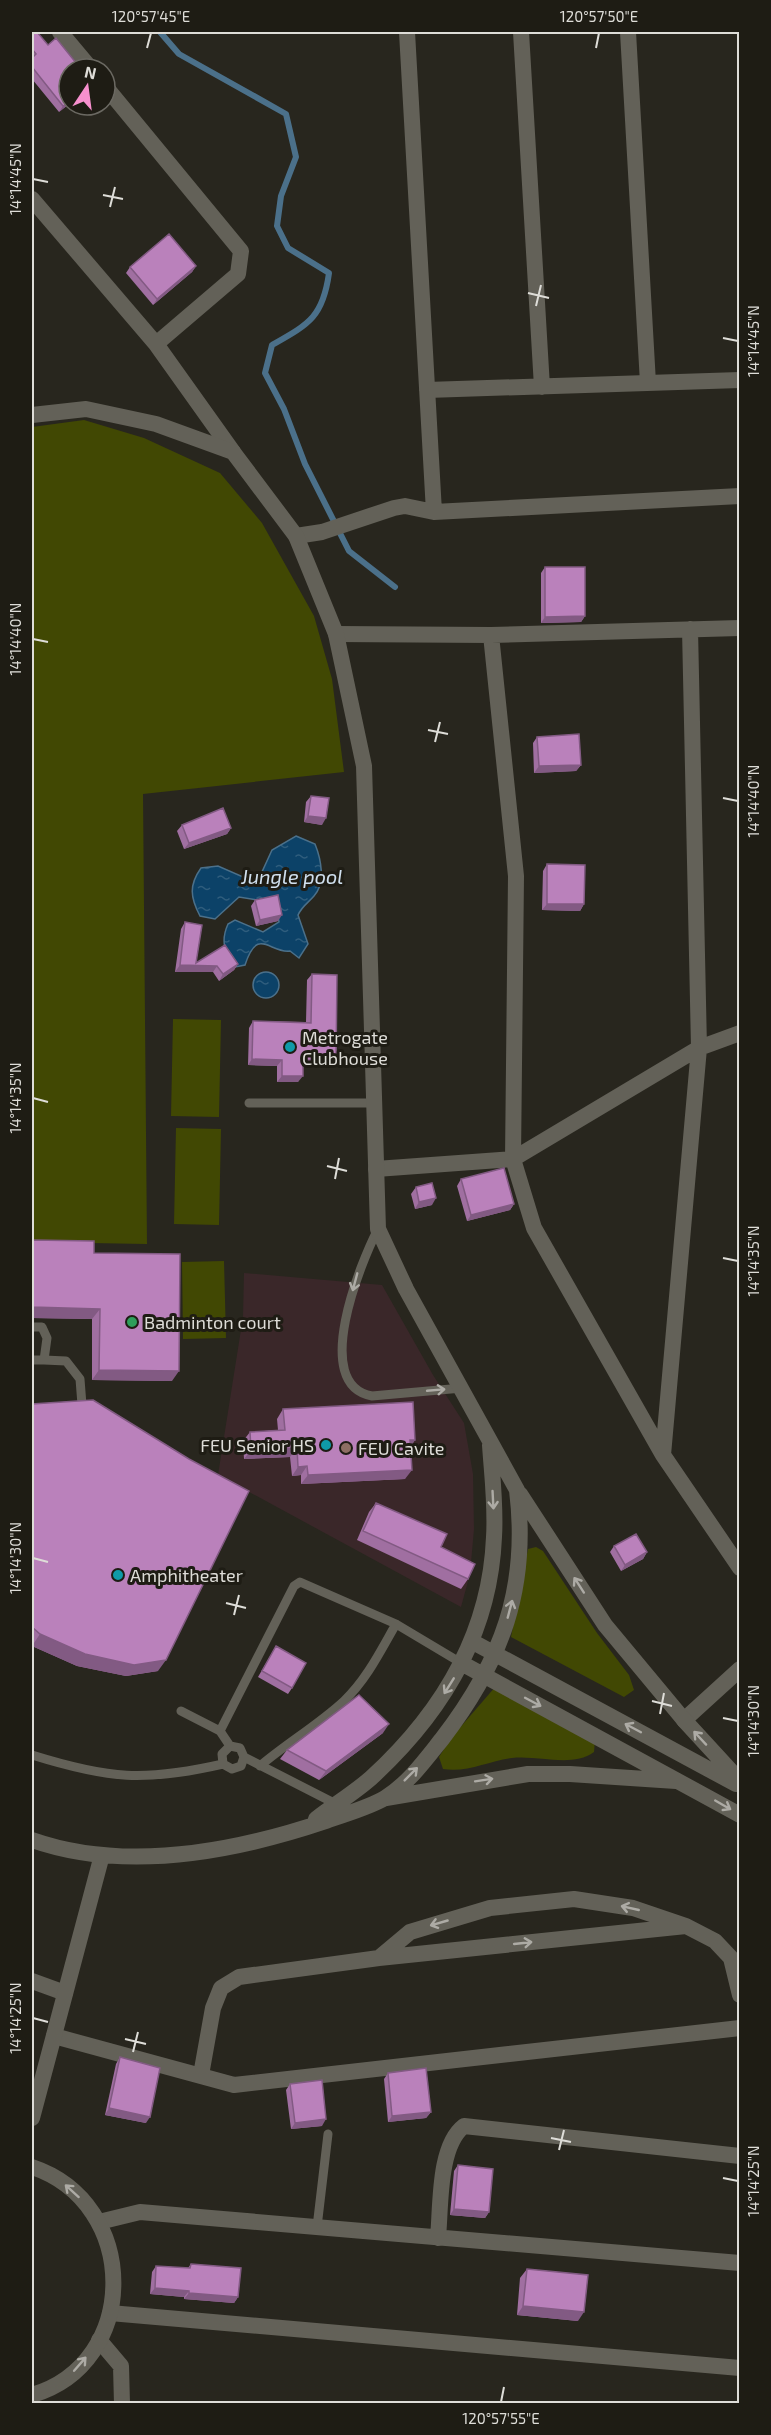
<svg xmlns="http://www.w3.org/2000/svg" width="771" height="2435" font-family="'Exo 2',sans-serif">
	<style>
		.education { fill: #3a2729 }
		.green { fill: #414803 }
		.water { fill: url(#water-ripples); stroke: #4b708a; stroke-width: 1.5 }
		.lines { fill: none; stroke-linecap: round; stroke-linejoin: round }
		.stream { stroke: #4b708a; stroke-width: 6 }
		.service { stroke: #636158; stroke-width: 9 }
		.minor { stroke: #636158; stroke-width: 16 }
		.tertiary { stroke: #636158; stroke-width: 16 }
		.wall { fill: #a06fa1 }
		.shaded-wall { fill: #825a83 }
		.building { fill: #ba81bb; stroke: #825a83; stroke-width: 1.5 }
		.oneway { stroke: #adaba5 }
		.ticks { fill: none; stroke: #deddd8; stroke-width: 2 }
		.culture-dot { fill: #0f9aa8; stroke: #1e1c14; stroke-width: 2 }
		.leisure-dot { fill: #2e9e5b; stroke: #1e1c14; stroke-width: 2 }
		.education-dot { fill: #8d6e63; stroke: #1e1c14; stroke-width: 2 }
		.labels { text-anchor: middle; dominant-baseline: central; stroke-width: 6; stroke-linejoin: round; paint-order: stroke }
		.poi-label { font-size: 18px; fill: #deddd8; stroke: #1e1c14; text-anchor: start }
		.water-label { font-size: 20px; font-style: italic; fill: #d0e0ef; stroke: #1e1c14 }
		.neatline { fill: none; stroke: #deddd8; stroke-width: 2 }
		.ticks-label { font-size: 15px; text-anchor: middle; fill: #deddd8 }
	</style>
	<defs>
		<pattern id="water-ripples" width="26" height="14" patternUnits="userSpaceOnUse" patternTransform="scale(1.5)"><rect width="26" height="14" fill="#0c4268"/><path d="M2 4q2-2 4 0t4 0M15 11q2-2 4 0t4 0" fill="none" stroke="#2f5d7d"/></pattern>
	</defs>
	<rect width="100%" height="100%" fill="#28261e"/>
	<path class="education" d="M244,1273L382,1285L433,1375L464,1423L473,1474L474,1529L470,1574L461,1607L218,1475L243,1317Z"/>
	<path class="green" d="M84,420L144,438L220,473L262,523L314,616L332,679L344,772L143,794L147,1244L32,1242V427Z
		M173,1019L221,1020L219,1117L171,1116Z
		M176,1128L221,1129L219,1225L174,1224Z
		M224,1261L226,1338L183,1339L182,1262Z
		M536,1547L543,1551L597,1633L629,1675L634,1690L624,1697L511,1637L528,1549Z
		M496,1686L595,1740L594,1752C572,1768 539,1755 512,1758C489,1761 467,1773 443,1769L439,1757L451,1738Z"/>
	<path class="water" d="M296,836L315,844C321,859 326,883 314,896C308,903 302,906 298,915L308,944L299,958L290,951C270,954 258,925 245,965L235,967C225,952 220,942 228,924L235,920L263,932L279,922L274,897L257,900L239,897L215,919L200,916C190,897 189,885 201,868L218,866L243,877L261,874L272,850Z
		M253 985a13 13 0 1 1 26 0a13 13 0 1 1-26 0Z"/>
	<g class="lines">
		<path class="stream" d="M160,32L179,54L286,114L296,157L281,196L277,226L288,248L329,273C323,317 309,324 272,345L265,373L284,409L305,464L349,551L395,587"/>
		<path class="service" d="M249,1103H374
			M378,1229C361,1262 310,1385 372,1396L462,1388
			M32,1327H42L47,1338L44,1360H32
			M44,1360L66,1361L80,1379L82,1405L78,1406
			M181,1711L220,1731
			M230,1746L220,1731L294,1586L300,1582L396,1624L463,1664
			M230,1746L240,1748L244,1757L241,1766L232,1769L223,1764L222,1754Z
			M32,1755C109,1779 144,1782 223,1764
			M244,1757L338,1805
			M260,1766C287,1743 318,1725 344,1701C367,1679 381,1650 396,1624
			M317,2227L328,2134"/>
		<path class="minor" d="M60,32L91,69
			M407,32L434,512L740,496
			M521,32L542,387
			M628,32L648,383
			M105,86L241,251L238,274L156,344
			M32,199L156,344L233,452
			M427,390L740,380
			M296,536L322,532L394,508L405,506L434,512
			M336,634L491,635L740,628
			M491,635L516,876L513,1159L534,1228L663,1455L740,1568
			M376,1169L513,1159L699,1048L740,1033
			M663,1455L699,1048L690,629
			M684,1720L740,1669
			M686,1926L379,1958L410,1932L490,1908L574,1899L633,1908L686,1926L715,1941L731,1958L740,1995
			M32,1981L65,1993
			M54,2036L234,2085L740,2028
			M201,2075L213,2008L221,1988L239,1977L379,1958
			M99,2222L140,2212L740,2263
			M438,2238C441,2206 438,2146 464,2126L740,2156
			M110,2313L740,2368
			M99,2340L121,2366L122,2404"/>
		<path class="tertiary" d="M32,415L86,409L156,424L233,452L296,536L336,634L364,766L378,1229L406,1289L517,1490C529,1588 502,1661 442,1739C426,1759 408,1784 385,1798C368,1808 345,1814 326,1821C234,1852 126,1873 32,1840
			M520,1494L605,1625L684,1720L740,1781
			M473,1642L736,1784
			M463,1664L740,1815
			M386,1798L528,1774H570L676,1781
			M316,1819C334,1805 354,1793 371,1778C442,1713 490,1634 494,1537C496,1506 492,1475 490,1445
			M32,2118L102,1855
			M32,2167C140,2203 141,2363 32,2395"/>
	</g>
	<path class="wall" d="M32,32L48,45L69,69V104L59,112L32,79Z
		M196,266L192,272L153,305L126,273L130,267Z
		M545,567L585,616L581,622L541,623V573Z
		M537,737L581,765L576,771L534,773L533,743Z
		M311,796L322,825L304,822L306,802Z
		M182,825L231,828L227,834L184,849L177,831Z
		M547,864L584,904L580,911L542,910L543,871Z
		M255,900L278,921L256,926L251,906Z
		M185,922L196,963L238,964L234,970L219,981L213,972H175L181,929Z
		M312,974L332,1067L303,1066L298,1082H277V1066L248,1065L249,1028L253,1021L306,1022L307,980Z
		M461,1179L514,1204L510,1210L467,1221L457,1186Z
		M416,1187L432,1205L415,1209L411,1194Z
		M32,1240L94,1253L172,1381L92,1380V1319L32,1318Z
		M32,1404L158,1671L126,1676L77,1666L32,1646Z
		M283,1409L415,1440L410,1447L405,1479L301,1484V1475L292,1476L290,1457L244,1459L243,1441L250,1432L278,1430L277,1419Z
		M376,1503L441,1547L468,1579L461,1589L357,1540L369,1512Z
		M614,1546L647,1552L643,1559L621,1571L610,1552Z
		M276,1646L292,1688L288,1694L258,1677Z
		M383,1733L319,1780L280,1759L287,1750Z
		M120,2057L146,2123L105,2115L116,2064Z
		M388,2073L431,2112L426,2118L388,2122L384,2079Z
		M290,2084L322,2126L291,2129L286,2090Z
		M458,2165L489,2212L485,2218L450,2215L454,2171Z
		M191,2264L238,2297L234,2303L184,2299V2297L150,2294L152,2272L156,2266L188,2268Z
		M527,2269L578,2321L517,2315L520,2278Z"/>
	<path class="shaded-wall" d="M69,102V104L59,112L63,106Z
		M196,266L192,272L153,305L157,299Z
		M585,616L581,622L541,623L545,617Z
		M581,765L576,771L534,773L539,766Z
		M308,816L326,818L322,825L304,822Z
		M231,828L227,834L184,849L189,843Z
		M547,904H584L580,911L542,910Z
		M282,915L278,921L256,926L260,920Z
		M238,964L234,970L219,981L223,974Z
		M180,965L217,966L213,972H175Z
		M252,1059L282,1060L277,1066L248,1065Z
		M303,1060L336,1061L332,1067L298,1066Z
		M282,1076H303L298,1082H277Z
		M436,1198L432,1205L415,1209L419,1202Z
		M514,1204L510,1210L467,1221L471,1215Z
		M32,1307L100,1309L92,1319L32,1318Z
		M99,1370L179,1371L172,1381L92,1380Z
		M410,1440H415L409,1449Z
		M297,1448L290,1457L244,1459L251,1450Z
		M307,1466L301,1475L292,1476L298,1467Z
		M412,1470L405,1479L301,1484L308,1475Z
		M647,1552L643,1559L621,1571L625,1565Z
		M40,1634L166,1660L158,1671L126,1676L77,1666L32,1646Z
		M389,1724L383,1733L319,1780L326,1771Z
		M109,2108L150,2117L146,2123L105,2115Z
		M431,2112L426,2118L388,2122L392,2116Z
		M326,2119L322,2126L291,2129L295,2123Z
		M454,2209L489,2212L485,2218L450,2215Z
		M155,2288L189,2291L184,2297L150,2294Z
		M189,2293L238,2297L234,2303L184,2299Z
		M523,2306L584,2312L578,2321L517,2315Z"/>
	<path class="building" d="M32,32H37L48,45L56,38L81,69H69V102L63,106L32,67V58L36,54L32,49Z
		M169,234L196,266L157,299L130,267Z
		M545,567H585V616L545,617Z
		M579,734L581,765L539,766L537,737Z
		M311,796L329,798L326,818L308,816Z
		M223,808L231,828L189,843L182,825Z
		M547,864L585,865L584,904H547Z
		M278,895L282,915L260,920L255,900Z
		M185,922L202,925L196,963L225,945L238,964L223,974L217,966L180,965Z
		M312,974L337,975L336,1061L303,1060V1076H282V1060L252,1059L253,1021L311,1023Z
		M504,1168L514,1204L471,1215L461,1179Z
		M432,1183L436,1198L419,1202L416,1187Z
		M32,1240L94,1241V1253L180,1254L179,1371L99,1370L100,1309L32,1307Z
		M93,1400L189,1459L249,1491L166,1660L134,1665L85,1654L40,1634L32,1627V1404Z
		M413,1402L415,1440H410L412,1470L308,1475L307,1466L298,1467L297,1448L251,1450L250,1432L285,1430L283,1409Z
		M376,1503L447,1534L441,1547L475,1564L468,1579L363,1531Z
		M636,1534L647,1552L625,1565L614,1546Z
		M276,1646L306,1663L292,1688L262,1671Z
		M359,1695L389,1724L326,1771L287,1750Z
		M120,2057L160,2068L150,2117L109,2108Z
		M426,2068L431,2112L392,2116L388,2073Z
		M322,2080L326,2119L295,2123L290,2084Z
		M458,2165L493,2169L489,2212L454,2209Z
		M191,2264L241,2268L238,2297L189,2293V2291L155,2288L156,2266L190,2268Z
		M527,2269L588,2275L584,2312L523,2306Z"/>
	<defs><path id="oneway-shaft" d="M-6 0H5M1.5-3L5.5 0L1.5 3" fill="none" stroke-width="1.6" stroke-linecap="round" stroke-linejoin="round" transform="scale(1.5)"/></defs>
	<g class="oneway">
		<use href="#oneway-shaft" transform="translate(355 1282) rotate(105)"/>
		<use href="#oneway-shaft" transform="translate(436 1390) rotate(-5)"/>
		<use href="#oneway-shaft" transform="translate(493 1500) rotate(87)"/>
		<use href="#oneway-shaft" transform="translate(579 1585) rotate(-123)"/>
		<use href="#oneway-shaft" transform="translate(510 1609) rotate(-75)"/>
		<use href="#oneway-shaft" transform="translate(449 1686) rotate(122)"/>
		<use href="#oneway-shaft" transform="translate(533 1702) rotate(28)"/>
		<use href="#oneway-shaft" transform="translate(633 1728) rotate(-152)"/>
		<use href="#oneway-shaft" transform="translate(700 1738) rotate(-133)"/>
		<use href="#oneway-shaft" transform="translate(411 1774) rotate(-45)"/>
		<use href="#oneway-shaft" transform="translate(484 1780) rotate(-9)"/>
		<use href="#oneway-shaft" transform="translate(723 1805) rotate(30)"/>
		<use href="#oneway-shaft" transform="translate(630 1908) rotate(-167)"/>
		<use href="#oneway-shaft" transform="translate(439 1923) rotate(164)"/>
		<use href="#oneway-shaft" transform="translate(523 1943) rotate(-6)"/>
		<use href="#oneway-shaft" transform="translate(72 2191) rotate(-138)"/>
		<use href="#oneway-shaft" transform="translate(80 2364) rotate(-49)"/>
	</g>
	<path class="ticks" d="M147,48L151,33M596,48L599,33M33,179L48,182M103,195L123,199M110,207L115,187M528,293L549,298M536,306L541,285M723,338L738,341M33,639L48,642M428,730L448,734M435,742L440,722M723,798L738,801M33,1098L48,1102M327,1166L347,1171M335,1179L339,1158M723,1258L738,1261M33,1558L48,1562M226,1603L246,1608M234,1615L239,1595M652,1701L672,1706M660,1714L664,1693M723,1718L738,1721M33,2018L48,2022M125,2039L146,2044M133,2052L138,2032M551,2138L571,2142M559,2150L564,2130M723,2178L738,2181M501,2402L504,2387"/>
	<g class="culture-dot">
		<circle cx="290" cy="1047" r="6"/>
		<circle cx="326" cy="1445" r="6"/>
		<circle cx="118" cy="1575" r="6"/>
	</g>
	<circle class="leisure-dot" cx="132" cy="1322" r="6"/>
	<circle class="education-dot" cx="346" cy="1448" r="6"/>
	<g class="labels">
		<g class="poi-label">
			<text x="302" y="1037">Metrogate<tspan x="302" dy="21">Clubhouse</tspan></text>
			<text x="144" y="1322">Badminton court</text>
			<text x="314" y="1445" text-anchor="end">FEU Senior HS</text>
			<text x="358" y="1448">FEU Cavite</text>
			<text x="130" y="1575">Amphitheater</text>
		</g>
		<g class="water-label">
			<text x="292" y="876">Jungle pool</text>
		</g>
	</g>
	<rect width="771" height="2435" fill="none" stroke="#1e1c14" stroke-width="66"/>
	<g transform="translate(87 87) rotate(13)"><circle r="28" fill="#1e1c14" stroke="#6b6962" stroke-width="1.5"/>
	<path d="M0-4.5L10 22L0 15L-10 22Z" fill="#f790ce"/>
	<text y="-9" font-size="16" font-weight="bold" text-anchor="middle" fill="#deddd8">N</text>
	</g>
	<rect x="33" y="33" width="705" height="2369" class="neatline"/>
	<g class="ticks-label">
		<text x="151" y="22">120°57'45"E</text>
		<text x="599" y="22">120°57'50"E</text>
		<text transform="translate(16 179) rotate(-90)" y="5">14°14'45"N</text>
		<text transform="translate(754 341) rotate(-90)" y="5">14°14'45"N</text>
		<text transform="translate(16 639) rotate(-90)" y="5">14°14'40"N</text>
		<text transform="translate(754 801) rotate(-90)" y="5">14°14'40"N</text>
		<text transform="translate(16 1098) rotate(-90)" y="5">14°14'35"N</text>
		<text transform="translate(754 1261) rotate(-90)" y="5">14°14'35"N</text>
		<text transform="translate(16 1558) rotate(-90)" y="5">14°14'30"N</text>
		<text transform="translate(754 1721) rotate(-90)" y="5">14°14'30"N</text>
		<text transform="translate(16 2018) rotate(-90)" y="5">14°14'25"N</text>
		<text transform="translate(754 2181) rotate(-90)" y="5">14°14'25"N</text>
		<text x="501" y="2424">120°57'55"E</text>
	</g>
</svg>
